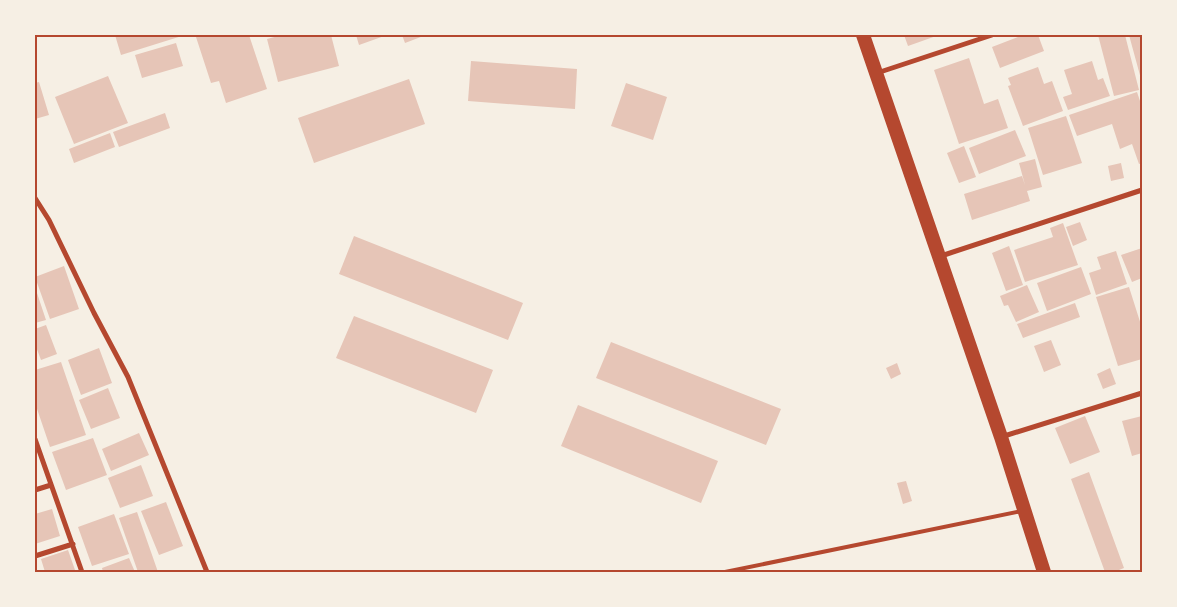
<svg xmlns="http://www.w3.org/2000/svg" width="1177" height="607" font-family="Lora,serif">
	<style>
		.building { fill: #e6c5b7 }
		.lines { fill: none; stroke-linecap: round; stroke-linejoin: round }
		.service { stroke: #b5482f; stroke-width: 4 }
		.minor { stroke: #b5482f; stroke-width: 5 }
		.trunk { stroke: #b5482f; stroke-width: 14 }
		.neatline { fill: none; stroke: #b5482f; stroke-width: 2 }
	</style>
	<rect width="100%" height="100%" fill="#f6efe4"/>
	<path class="building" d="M115,35H185L121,55Z
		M201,35H249L267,89L226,103L219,81L211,83L196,37Z
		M282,35H331L339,66L278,82L267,39Z
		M356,35H387L359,45Z
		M402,35H426L405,43Z
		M904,35H939L908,46Z
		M1023,35H1038L1044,51L1000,68L992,47Z
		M1098,35H1125L1139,90L1114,96Z
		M1129,35H1142V79H1141Z
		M176,43L183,66L142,78L135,55Z
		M969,58L984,104L998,99L1008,128L959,144L934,70Z
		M471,61L577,69L575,109L468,101Z
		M1092,61L1098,80L1103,78L1110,96L1068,110L1063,97L1072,94L1064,70Z
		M1038,67L1044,84L1052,81L1063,111L1023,126L1008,86L1011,85L1008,78Z
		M108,76L128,123L74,144L55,97Z
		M409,79L425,124L314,163L298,118Z
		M39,82L49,115L35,119V83Z
		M626,83L667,97L653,140L611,126Z
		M1137,92L1142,107V163L1139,164L1132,144L1120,149L1112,124L1077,136L1069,115Z
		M165,113L170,128L119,147L113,132Z
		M1066,116L1082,163L1043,175L1028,128Z
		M1015,130L1026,156L979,174L969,148Z
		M110,133L115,147L74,163L69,149Z
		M964,146L976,177L959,183L947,153Z
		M1035,159L1042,187L1027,191L1030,201L972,220L964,194L1022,176L1025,185L1019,163Z
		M1121,163L1124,178L1111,181L1108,166Z
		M1080,222L1087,240L1073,246L1066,227Z
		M1063,223L1078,265L1025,282L1014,250L1053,237L1050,228Z
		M354,236L523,303L508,340L339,274Z
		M1009,246L1023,285L1006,291L992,253Z
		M1142,248V278L1132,282L1121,255Z
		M1116,251L1127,284L1096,295L1089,273L1101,269L1097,257Z
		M64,266L79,309L50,319L35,277Z
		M1081,267L1091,294L1047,311L1037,283Z
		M1027,285L1039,312L1016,322L1008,305L1004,306L1000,296Z
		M35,287L46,320L35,323Z
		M1129,287L1142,328V359L1118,366L1096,297Z
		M1075,303L1080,317L1023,338L1017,324Z
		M354,316L493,370L476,413L336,358Z
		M46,325L57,354L41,360L35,344V329Z
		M1051,340L1061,365L1044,372L1034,346Z
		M611,342L781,409L766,445L596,378Z
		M99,348L112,383L81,395L68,360Z
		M61,362L86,435L50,447L35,403V370Z
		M897,363L901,374L891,379L886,368Z
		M1110,368L1116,384L1103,389L1097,374Z
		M108,388L120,418L91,429L79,400Z
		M578,405L718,461L701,503L561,446Z
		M1085,416L1100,452L1070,464L1055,428Z
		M1142,416V453L1132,456L1122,421Z
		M139,433L149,455L111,471L102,449Z
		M93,438L107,475L66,490L52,452Z
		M141,465L153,496L120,508L108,478Z
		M1089,472L1124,568L1114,572H1105L1071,479Z
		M906,481L912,501L903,504L897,483Z
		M166,502L183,546L159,555L141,511Z
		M52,509L60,536L35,544V514Z
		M137,512L158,572H138L119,518Z
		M114,514L129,554L92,566L78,527Z
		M68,550L75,570L67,572H45L41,559Z
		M129,558L135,572H103L102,568Z"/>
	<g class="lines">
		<path class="service" d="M725,572L1022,511"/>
		<path class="minor" d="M877,73L992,35
			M35,198L49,220L94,313L128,377L207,572
			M941,256L1142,190
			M1001,437L1142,393
			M35,439L82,572
			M35,490L51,485
			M35,556L73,544"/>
		<path class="trunk" d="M863,35L1001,437L1044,572"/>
	</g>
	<rect width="1177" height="607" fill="none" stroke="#f6efe4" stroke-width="72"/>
	<rect x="36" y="36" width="1105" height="535" class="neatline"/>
</svg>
